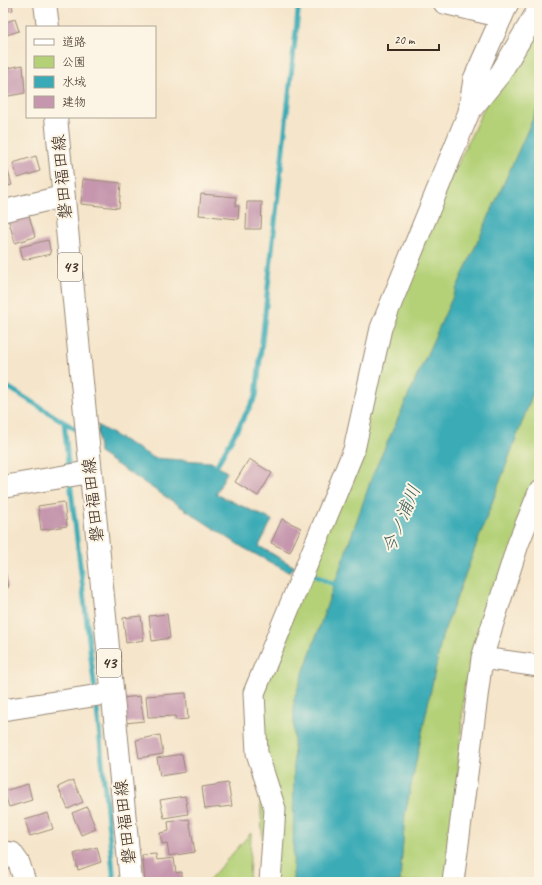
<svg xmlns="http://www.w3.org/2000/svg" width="542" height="885" font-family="Caveat,'Klee One',sans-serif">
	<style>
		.green { fill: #b4d178; stroke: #787e4b }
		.water { fill: #3aabb6; stroke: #3a6a6a }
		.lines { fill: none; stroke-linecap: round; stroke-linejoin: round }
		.stream { stroke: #3aabb6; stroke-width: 5 }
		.building { fill: #c596ad }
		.minor-casing { stroke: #988874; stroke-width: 23 }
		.tertiary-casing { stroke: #988874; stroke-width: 24 }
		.primary-casing { stroke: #988874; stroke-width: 24 }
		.minor { stroke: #fff; stroke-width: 21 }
		.tertiary { stroke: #fff; stroke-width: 22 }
		.primary { stroke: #fff; stroke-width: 22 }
		.labels { text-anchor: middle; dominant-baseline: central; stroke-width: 4; stroke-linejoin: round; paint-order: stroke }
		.shield { fill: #fcf5e5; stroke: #75675a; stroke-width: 1 }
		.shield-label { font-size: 16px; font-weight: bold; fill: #3b2a1e }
		.street-label { font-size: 17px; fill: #3b2a1e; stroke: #fcf5e5 }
		.water-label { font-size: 18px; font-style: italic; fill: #3b5e5b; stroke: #fcf5e5 }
	</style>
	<rect width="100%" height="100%" fill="#fcf5e5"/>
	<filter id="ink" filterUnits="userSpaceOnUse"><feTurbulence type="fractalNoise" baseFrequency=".025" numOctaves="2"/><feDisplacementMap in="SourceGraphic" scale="8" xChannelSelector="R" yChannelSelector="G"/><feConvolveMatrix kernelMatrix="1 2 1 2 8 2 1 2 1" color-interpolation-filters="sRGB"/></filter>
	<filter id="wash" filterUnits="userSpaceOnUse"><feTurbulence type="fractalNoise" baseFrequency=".012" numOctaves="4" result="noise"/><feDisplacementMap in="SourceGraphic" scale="16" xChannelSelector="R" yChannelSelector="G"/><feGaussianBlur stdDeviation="0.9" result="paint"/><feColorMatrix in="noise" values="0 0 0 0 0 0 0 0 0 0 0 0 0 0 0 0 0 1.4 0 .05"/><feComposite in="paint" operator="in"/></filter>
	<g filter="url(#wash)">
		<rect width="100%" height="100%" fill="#f5e5ca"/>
		<path class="green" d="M539,3V494L464,689L451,882H265L254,693L336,495L386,316L500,74Z
			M251,833L249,882H207Z"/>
		<path class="water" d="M539,105V377L442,637L405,815L400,882H293L294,699L373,474Z
			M97,425L154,458L211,462L227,472L216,494L272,520L259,546L295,567L288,572L242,547L99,453Z"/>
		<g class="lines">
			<path class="stream" d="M3,384L80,432
				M64,422L69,471
				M213,472L256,396L299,3
				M70,481L95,691
				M309,573L340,587
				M96,699L114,882"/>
		</g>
		<g id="blocks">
			<path class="building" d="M3,3H12L13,10L3,12Z
				M15,19L19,31L3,36V23Z
				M23,65L25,93L3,97V69Z
				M3,135L7,148L3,149Z
				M36,156L40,171L18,178L13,163Z
				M7,167L12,185L3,187V168Z
				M83,179L121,183L119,208L81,204Z
				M201,194L236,197L235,206H239L238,219L199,215Z
				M247,202H262L261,229H246Z
				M28,212L35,237L15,243L8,218Z
				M48,240L51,254L23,260L20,247Z
				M249,459L272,473L258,496L235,482Z
				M64,502L67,526L41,530L38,506Z
				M282,519L301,528L290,552L271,543Z
				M3,558L8,588H3Z
				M167,614L170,638L152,641L149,616Z
				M141,616L144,640L126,643L123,618Z
				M186,693L188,719L176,720L175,716L148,717L146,696Z
				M140,696L144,721L125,723L122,698Z
				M160,735L163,754L139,758L136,740Z
				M182,754L185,772L160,776L157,758Z
				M73,780L83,802L68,809L58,787Z
				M228,783L232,806L205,809L202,787Z
				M28,784L32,800L9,807L4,791Z
				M185,796L188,814L164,818L160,800Z
				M87,807L96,829L81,835L72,813Z
				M48,813L53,829L30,836L25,820Z
				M189,819L195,852L169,856L167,843L162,844L160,833L169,831L168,822Z
				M97,847L101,862L78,870L74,854Z
				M156,854L157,860L174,858L176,873L182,872V882H145L142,855Z"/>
		</g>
	</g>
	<g filter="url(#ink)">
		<use href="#blocks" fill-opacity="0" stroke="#988874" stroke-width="1"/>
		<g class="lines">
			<g class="minor-casing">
				<path id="minor" d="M444,3L502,17
					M469,111L474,79L508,3
					M3,211L64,196
					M482,658L539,666
					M3,710L112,693
					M3,852L12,853L19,863L25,882
					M270,882L275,809L257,753L254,693L354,450L381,328L469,112L500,74L539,8
					M453,882L482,658L518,544L539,492"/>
			</g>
			<g class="tertiary-casing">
				<path id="tertiary" d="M3,487L90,472"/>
			</g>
			<g class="primary-casing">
				<path id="primary" d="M45,3L48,27
					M56,117L131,882"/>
			</g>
			<use href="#minor" class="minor"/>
			<use href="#tertiary" class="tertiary"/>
			<use href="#primary" class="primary"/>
		</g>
	</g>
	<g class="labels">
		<g class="shield">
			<rect x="58" y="253" width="24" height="28" rx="3"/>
			<rect x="97" y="649" width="24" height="28" rx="3"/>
		</g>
		<g class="shield-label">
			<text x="70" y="267">43</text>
			<text x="109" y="663">43</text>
		</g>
		<g class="street-label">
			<text transform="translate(62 177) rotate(-95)">磐田福田線</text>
			<text transform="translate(93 500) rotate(-96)">磐田福田線</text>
			<text transform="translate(125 822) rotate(-96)">磐田福田線</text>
		</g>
		<g class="water-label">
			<text transform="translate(401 519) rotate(-67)">今ノ浦川</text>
		</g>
	</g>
	<rect width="542" height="885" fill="none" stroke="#fcf5e5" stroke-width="16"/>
	<rect x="26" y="26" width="130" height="92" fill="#fcf5e5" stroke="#afa495"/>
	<rect x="34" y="39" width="20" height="6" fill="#ffffff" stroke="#afa495"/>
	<text x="62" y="46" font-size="12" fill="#3b2a1e">道路</text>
	<rect x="34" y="56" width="20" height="12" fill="#b4d178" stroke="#afa495"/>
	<text x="62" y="66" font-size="12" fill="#3b2a1e">公園</text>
	<rect x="34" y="76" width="20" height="12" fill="#3aabb6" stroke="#afa495"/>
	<text x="62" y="86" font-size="12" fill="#3b2a1e">水域</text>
	<rect x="34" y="96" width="20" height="12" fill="#c596ad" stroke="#afa495"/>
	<text x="62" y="106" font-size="12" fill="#3b2a1e">建物</text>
	<path d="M388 44v6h51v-6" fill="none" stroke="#3b2a1e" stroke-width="2"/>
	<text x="394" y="44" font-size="12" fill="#3b2a1e" stroke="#fcf5e5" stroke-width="3" paint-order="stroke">20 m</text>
</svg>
